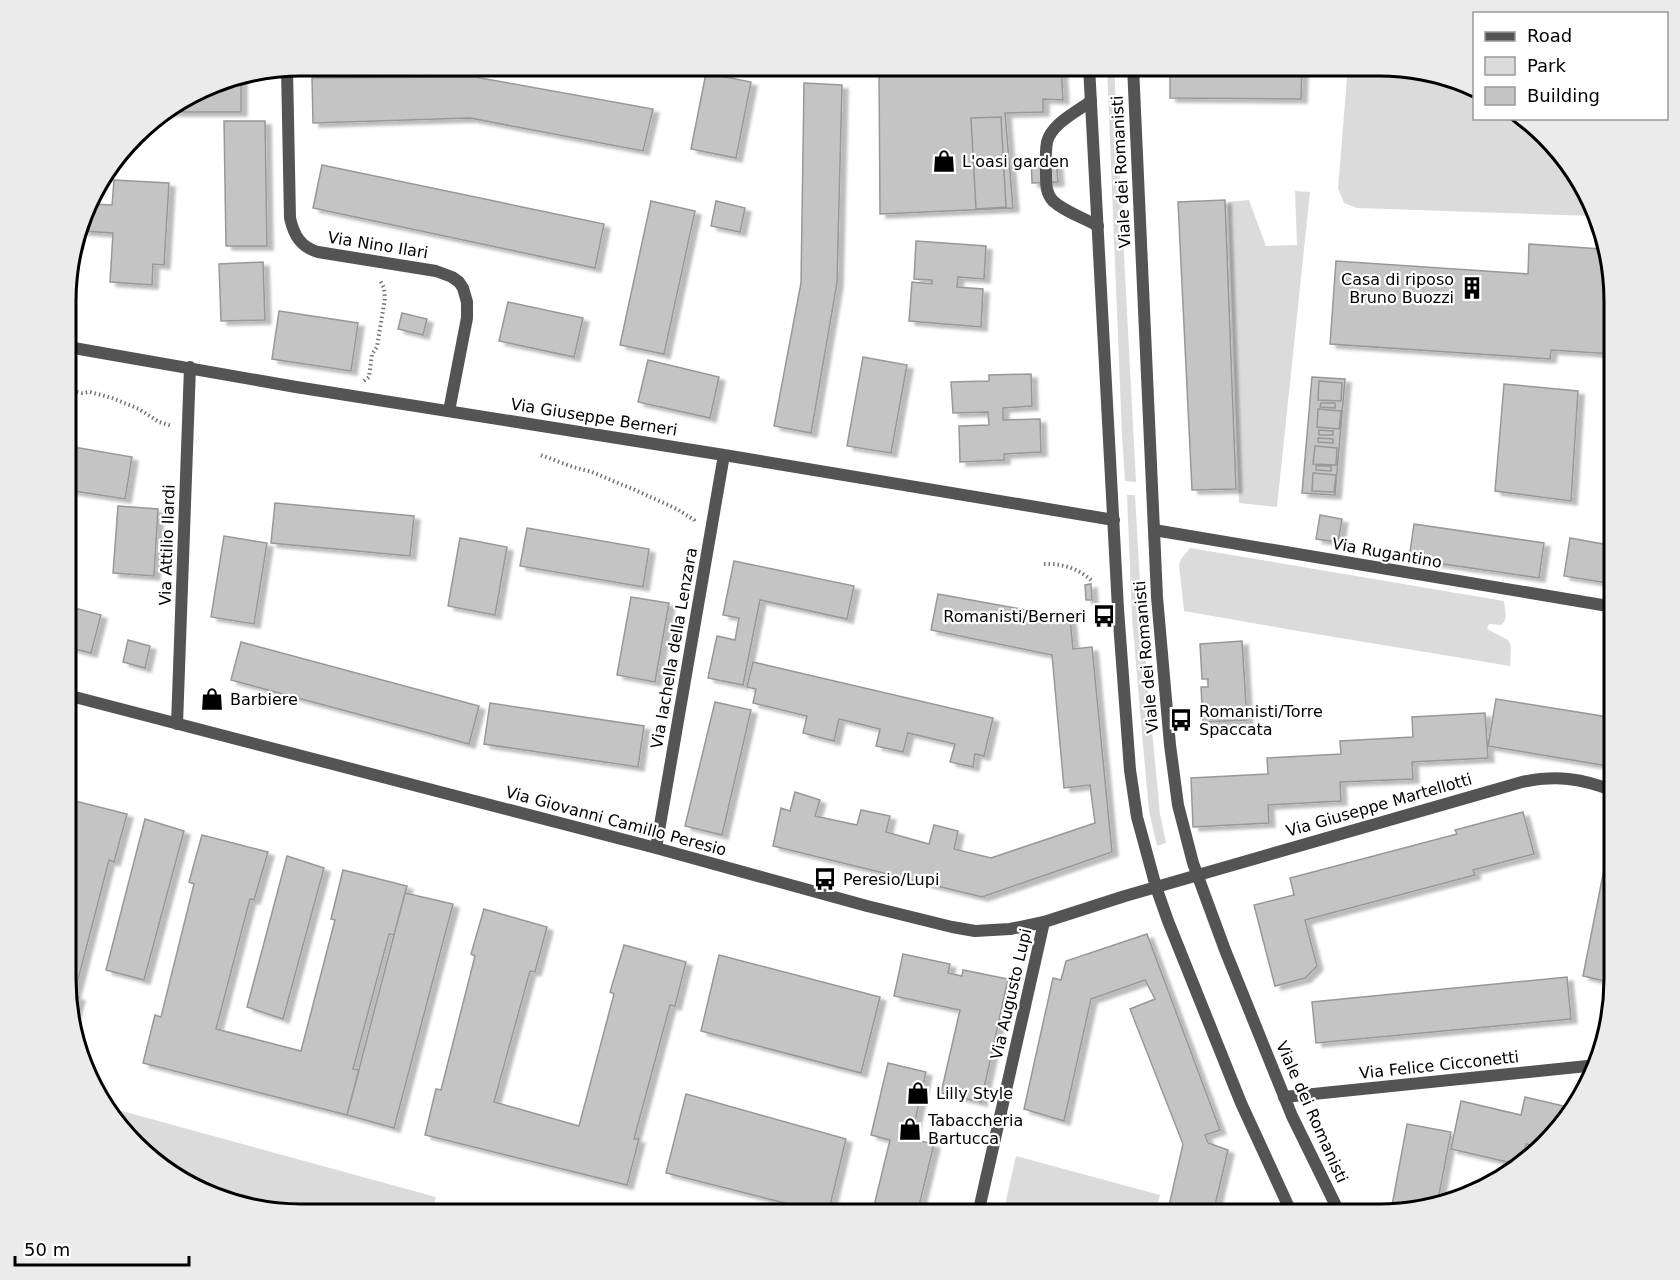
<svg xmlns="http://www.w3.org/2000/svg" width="1680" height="1280" font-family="'DejaVu Sans',sans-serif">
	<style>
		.green { fill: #dbdbdb }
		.building { fill: #c4c4c4; stroke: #989898; stroke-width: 1.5; filter: url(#shadow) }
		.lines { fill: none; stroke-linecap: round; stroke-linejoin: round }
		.path { stroke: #767676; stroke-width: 4; stroke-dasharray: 1.5 3; stroke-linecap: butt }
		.service { stroke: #545454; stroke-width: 12 }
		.minor { stroke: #545454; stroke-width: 12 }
		.tertiary { stroke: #545454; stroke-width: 12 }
		.labels { text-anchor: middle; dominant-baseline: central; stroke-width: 4.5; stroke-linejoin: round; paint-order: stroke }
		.poi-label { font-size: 16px; fill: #000; stroke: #fff; text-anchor: start }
		.street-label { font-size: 16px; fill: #000; stroke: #fff }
		.rim { fill: none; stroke: #000; stroke-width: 3 }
	</style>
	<defs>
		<filter id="shadow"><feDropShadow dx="6" dy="4" stdDeviation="1.5" flood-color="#0004"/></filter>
	</defs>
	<rect width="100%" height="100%" fill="#fff"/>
	<path class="green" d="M1107,66H1114L1136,482L1125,481L1122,435Z
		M1348,66H1393L1468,84L1474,88V118L1524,119L1533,124L1590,198L1594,216L1357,208L1344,203L1338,188Z
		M1295,191L1310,192L1277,507L1239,503L1228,202L1249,200L1266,246L1297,245Z
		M1127,495H1135L1142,617L1151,719L1160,814L1166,843L1157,846L1149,811L1141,723L1132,616Z
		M1190,548L1504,601L1506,617L1504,622L1501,625L1489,624L1487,629L1508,640L1511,646L1510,666L1298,631L1184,611L1179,565L1181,559Z
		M111,1108L436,1197L431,1214H287L212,1196L147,1156L111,1109Z
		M1016,1156L1160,1195L1155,1214H1003Z"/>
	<path class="building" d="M879,66H1061L1063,100L1043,99V112L1005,113L1013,208L880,214Z
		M1170,66H1302L1301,99L1170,98Z
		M706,73L751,82L736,158L691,149Z
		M241,76V112H169L226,79Z
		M475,77L653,109L643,151L470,118L313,123L312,78Z
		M804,83L842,85L837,283L811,433L774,426L801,283Z
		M1001,117L1006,207L976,209L971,118Z
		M224,121H265L267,246H226Z
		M1056,157L1058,182L1032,183L1031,158Z
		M322,165L604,224L595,268L313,208Z
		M114,180L169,183L164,265L153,264L152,285L110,282L113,233L82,231L91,204L112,205Z
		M1225,200L1236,489L1192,490L1178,202Z
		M651,201L695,211L664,354L620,345Z
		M716,201L745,208L740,232L711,226Z
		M916,241L986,246L984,279L958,277L957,287L983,289L981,327L909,321L912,282L932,284V280L914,279Z
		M1529,244L1602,249L1614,302V354L1551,350L1550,359L1330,344L1336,261L1528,274Z
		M263,262L265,320L221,321L219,264Z
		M508,302L583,318L574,357L499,341Z
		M279,311L358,323L351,371L272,359Z
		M402,313L427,319L423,335L398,329Z
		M863,357L907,365L891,453L847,446Z
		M648,360L719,377L710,418L638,402Z
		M1031,374L1032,406L1003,408V420L1040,419L1041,452L1004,454V460L960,462L959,426L989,425L988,412L953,413L951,382L989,381V375Z
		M1312,377L1345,379L1335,495L1302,493Z
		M1319,381L1342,383L1341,401L1318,400Z
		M1504,384L1578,391L1571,501L1495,491Z
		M1321,403H1335V408L1320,407Z
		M1318,409L1341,411L1339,429L1317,427Z
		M1319,430L1333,431V435H1319Z
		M1318,438L1333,439V443L1318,442Z
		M68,446L132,457L125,499L68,490Z
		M1315,446L1337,448L1336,465L1313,464Z
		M1316,466H1331V471L1316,470Z
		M1313,473L1336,475L1334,492L1312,491Z
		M275,503L414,516L410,556L271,543Z
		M118,506L158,509L154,576L113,573Z
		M1320,515L1342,519L1338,542L1316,539Z
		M1414,524L1544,543L1539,578L1409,559Z
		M527,528L649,549L643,587L520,566Z
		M224,536L267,543L254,624L211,617Z
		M460,538L507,547L495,615L448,606Z
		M1570,538L1614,546V584L1564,576Z
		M734,561L854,586L847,619L760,600L743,685L708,678L717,636L735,640L739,618L723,615Z
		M1091,584L1092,600H1086L1085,585Z
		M938,594L1070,618L1073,649L1092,647L1112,852L982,897L773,846L781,808L790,811L795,792L820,800L815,816L857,825L861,810L890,816L886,832L929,844L934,825L958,831L954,849L991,858L1095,823L1090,785L1064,788L1052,655L931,630Z
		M631,597L669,603L655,682L617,675Z
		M67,606L101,615L91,653L67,647Z
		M128,640L150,646L145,668L123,662Z
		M1242,641L1247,720L1203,722L1201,687H1208V679H1202L1200,644Z
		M241,642L479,706L469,744L231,680Z
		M753,662L993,718L984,756L975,754L973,767L950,762L955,744L908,733L903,752L876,746L880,729L839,719L834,741L803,733L807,716L753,703L756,689L747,687Z
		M1496,699L1614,718V767L1488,746Z
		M715,702L751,710L722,835L685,826Z
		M490,703L644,726L638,767L484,744Z
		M1485,713L1488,758L1412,762L1413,779L1340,782L1341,801L1268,805L1269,823L1193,827L1191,778L1268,774L1267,758L1341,754L1340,741L1413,737L1412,717Z
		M67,799L127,814L114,862L109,860L74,995L79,997L73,1019L67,994Z
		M1523,812L1534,854L1473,870L1475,875L1305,920L1317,966L1305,978L1275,986L1254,905L1294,895L1290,878L1457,834L1455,830Z
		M145,819L184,831L144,980L106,970Z
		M202,835L268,852L254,900L250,899L216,1029L301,1051L335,920L331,919L343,870L407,886L394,935L389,934L353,1069L359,1070L347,1115L143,1063L155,1015L161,1017L194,884L189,882Z
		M1608,849L1614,850L1613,983L1583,976Z
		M287,856L324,868L283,1019L247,1007Z
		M405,893L453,904L394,1128L347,1115Z
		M484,909L547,927L535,972L530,971L494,1102L579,1126L614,994L610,992L624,945L686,962L675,1006L670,1005L634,1139H639L627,1185L425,1135L436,1089L441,1090L475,956L471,954Z
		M1147,934L1220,1130L1205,1135L1208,1143L1228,1150L1213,1214H1200L1169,1206L1183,1144L1130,1009L1155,999L1145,980L1091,999L1064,1121L1024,1109L1053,978L1061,980L1066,961Z
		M903,954L950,964L948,973L962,976L963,970L1008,979L981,1102L941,1093L960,1010L894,996Z
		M719,955L880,997L861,1073L701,1031Z
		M1567,977L1571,1019L1316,1043L1312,1002Z
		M888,1063L926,1072L911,1139L934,1144L917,1214H872L890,1140L871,1135Z
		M686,1094L846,1139L828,1214L666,1173Z
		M1525,1097L1572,1108L1556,1133L1538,1147L1526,1144L1523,1159L1516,1164L1451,1149L1461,1101L1521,1115Z
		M1407,1124L1451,1132L1438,1200L1391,1211Z"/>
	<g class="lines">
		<path class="path" d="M364,381L369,377L372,354L377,347L385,298L384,288L380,280
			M68,390L82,393L90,392L112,398L139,409L159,422L172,426
			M541,455L573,467L592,472L635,490L677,509L694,520L695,523
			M1044,564C1062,563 1080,569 1093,582"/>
		<path class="service" d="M1091,101C1077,112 1052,123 1047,142C1045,153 1046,164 1046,175C1046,185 1046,193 1053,201C1065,212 1084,218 1098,226"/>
		<path class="minor" d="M287,68L290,218C294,236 301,247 318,252L436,271L452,277L459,282L463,288L467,302V318L449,411
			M68,347L296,387L724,455L1114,520
			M1154,530L1614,607
			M67,695L656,848L867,906L952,927L975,931L1010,929L1044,922L1125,896L1522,782C1556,775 1581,778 1614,791
			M177,724L190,367
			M656,848L724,455
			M1284,1097L1597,1065
			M978,1214L1044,922"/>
		<path class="tertiary" d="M1089,66L1118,609L1130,770L1137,817L1156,887L1168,921L1241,1103L1292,1214
			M1133,66L1157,597L1170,745L1178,805L1193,863L1225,950L1292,1116L1340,1214"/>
	</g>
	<defs>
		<g id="shop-bare" transform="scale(1.8)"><path d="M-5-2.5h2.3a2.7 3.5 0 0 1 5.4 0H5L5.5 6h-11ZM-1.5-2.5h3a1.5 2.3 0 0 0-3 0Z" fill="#000" stroke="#fff" stroke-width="2.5" paint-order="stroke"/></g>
		<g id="building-bare" transform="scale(1.8)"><path d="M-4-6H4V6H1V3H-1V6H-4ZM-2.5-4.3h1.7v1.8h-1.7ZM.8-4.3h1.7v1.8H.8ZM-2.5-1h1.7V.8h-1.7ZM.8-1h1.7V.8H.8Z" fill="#000" stroke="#fff" stroke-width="2.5" paint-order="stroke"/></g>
		<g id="bus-bare" transform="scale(1.8)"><path d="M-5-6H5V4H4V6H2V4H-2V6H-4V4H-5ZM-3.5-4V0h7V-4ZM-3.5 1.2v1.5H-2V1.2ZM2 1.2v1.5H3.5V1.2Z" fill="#000" stroke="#fff" stroke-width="2.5" paint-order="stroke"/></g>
	</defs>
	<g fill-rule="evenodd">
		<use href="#shop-bare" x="944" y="161"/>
		<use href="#building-bare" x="1472" y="288"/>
		<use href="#bus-bare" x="1104" y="616"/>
		<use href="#shop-bare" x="212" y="699"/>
		<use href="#bus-bare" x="1181" y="720"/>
		<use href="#bus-bare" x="825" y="879"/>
		<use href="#shop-bare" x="918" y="1093"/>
		<use href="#shop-bare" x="910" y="1129"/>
	</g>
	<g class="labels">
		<g class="poi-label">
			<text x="962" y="161">L'oasi garden</text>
			<text x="1454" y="279" text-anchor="end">Casa di riposo<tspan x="1454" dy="18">Bruno Buozzi</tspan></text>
			<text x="1086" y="616" text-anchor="end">Romanisti/Berneri</text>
			<text x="230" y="699">Barbiere</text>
			<text x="1199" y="711">Romanisti/Torre<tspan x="1199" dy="18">Spaccata</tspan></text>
			<text x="843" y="879">Peresio/Lupi</text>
			<text x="936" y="1093">Lilly Style</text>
			<text x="928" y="1120">Tabaccheria<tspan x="928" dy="18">Bartucca</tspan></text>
		</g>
		<g class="street-label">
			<text transform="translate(1121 172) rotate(-93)">Viale dei Romanisti</text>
			<text transform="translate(378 245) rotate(9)">Via Nino Ilari</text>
			<text transform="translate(594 417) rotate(9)">Via Giuseppe Berneri</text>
			<text transform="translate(167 545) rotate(-88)">Via Attilio Ilardi</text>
			<text transform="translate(1387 553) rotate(10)">Via Rugantino</text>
			<text transform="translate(674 648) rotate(-80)">Via Iachella della Lenzara</text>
			<text transform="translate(1146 657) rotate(-95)">Viale dei Romanisti</text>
			<text transform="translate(1379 805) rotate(-16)">Via Giuseppe Martellotti</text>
			<text transform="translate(616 821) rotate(15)">Via Giovanni Camillo Peresio</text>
			<text transform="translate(1011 994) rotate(-77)">Via Augusto Lupi</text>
			<text transform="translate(1439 1065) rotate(-6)">Via Felice Cicconetti</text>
			<text transform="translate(1312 1112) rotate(66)">Viale dei Romanisti</text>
		</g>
	</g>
	<path d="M0 0H1680V1280H0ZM301 76H1379A225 225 0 0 1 1604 301V979A225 225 0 0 1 1379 1204H301A225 225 0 0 1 76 979V301A225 225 0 0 1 301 76Z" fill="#ebebeb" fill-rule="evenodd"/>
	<path class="rim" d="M301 76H1379A225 225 0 0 1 1604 301V979A225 225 0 0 1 1379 1204H301A225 225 0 0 1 76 979V301A225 225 0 0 1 301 76Z"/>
	<rect x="1473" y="12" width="195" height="108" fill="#ffffff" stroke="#999999" stroke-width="1.5"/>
	<rect x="1485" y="32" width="30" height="9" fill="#545454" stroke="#999999" stroke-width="1.5"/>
	<text x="1527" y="42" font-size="18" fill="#000000">Road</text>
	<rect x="1485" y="57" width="30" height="18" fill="#dbdbdb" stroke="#999999" stroke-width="1.5"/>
	<text x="1527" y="72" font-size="18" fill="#000000">Park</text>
	<rect x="1485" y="87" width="30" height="18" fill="#c4c4c4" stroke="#999999" stroke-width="1.5"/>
	<text x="1527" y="102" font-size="18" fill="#000000">Building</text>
	<path d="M15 1256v9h174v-9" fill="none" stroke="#000000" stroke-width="3"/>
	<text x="24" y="1256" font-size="18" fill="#000000" stroke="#ffffff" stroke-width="4.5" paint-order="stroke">50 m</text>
</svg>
